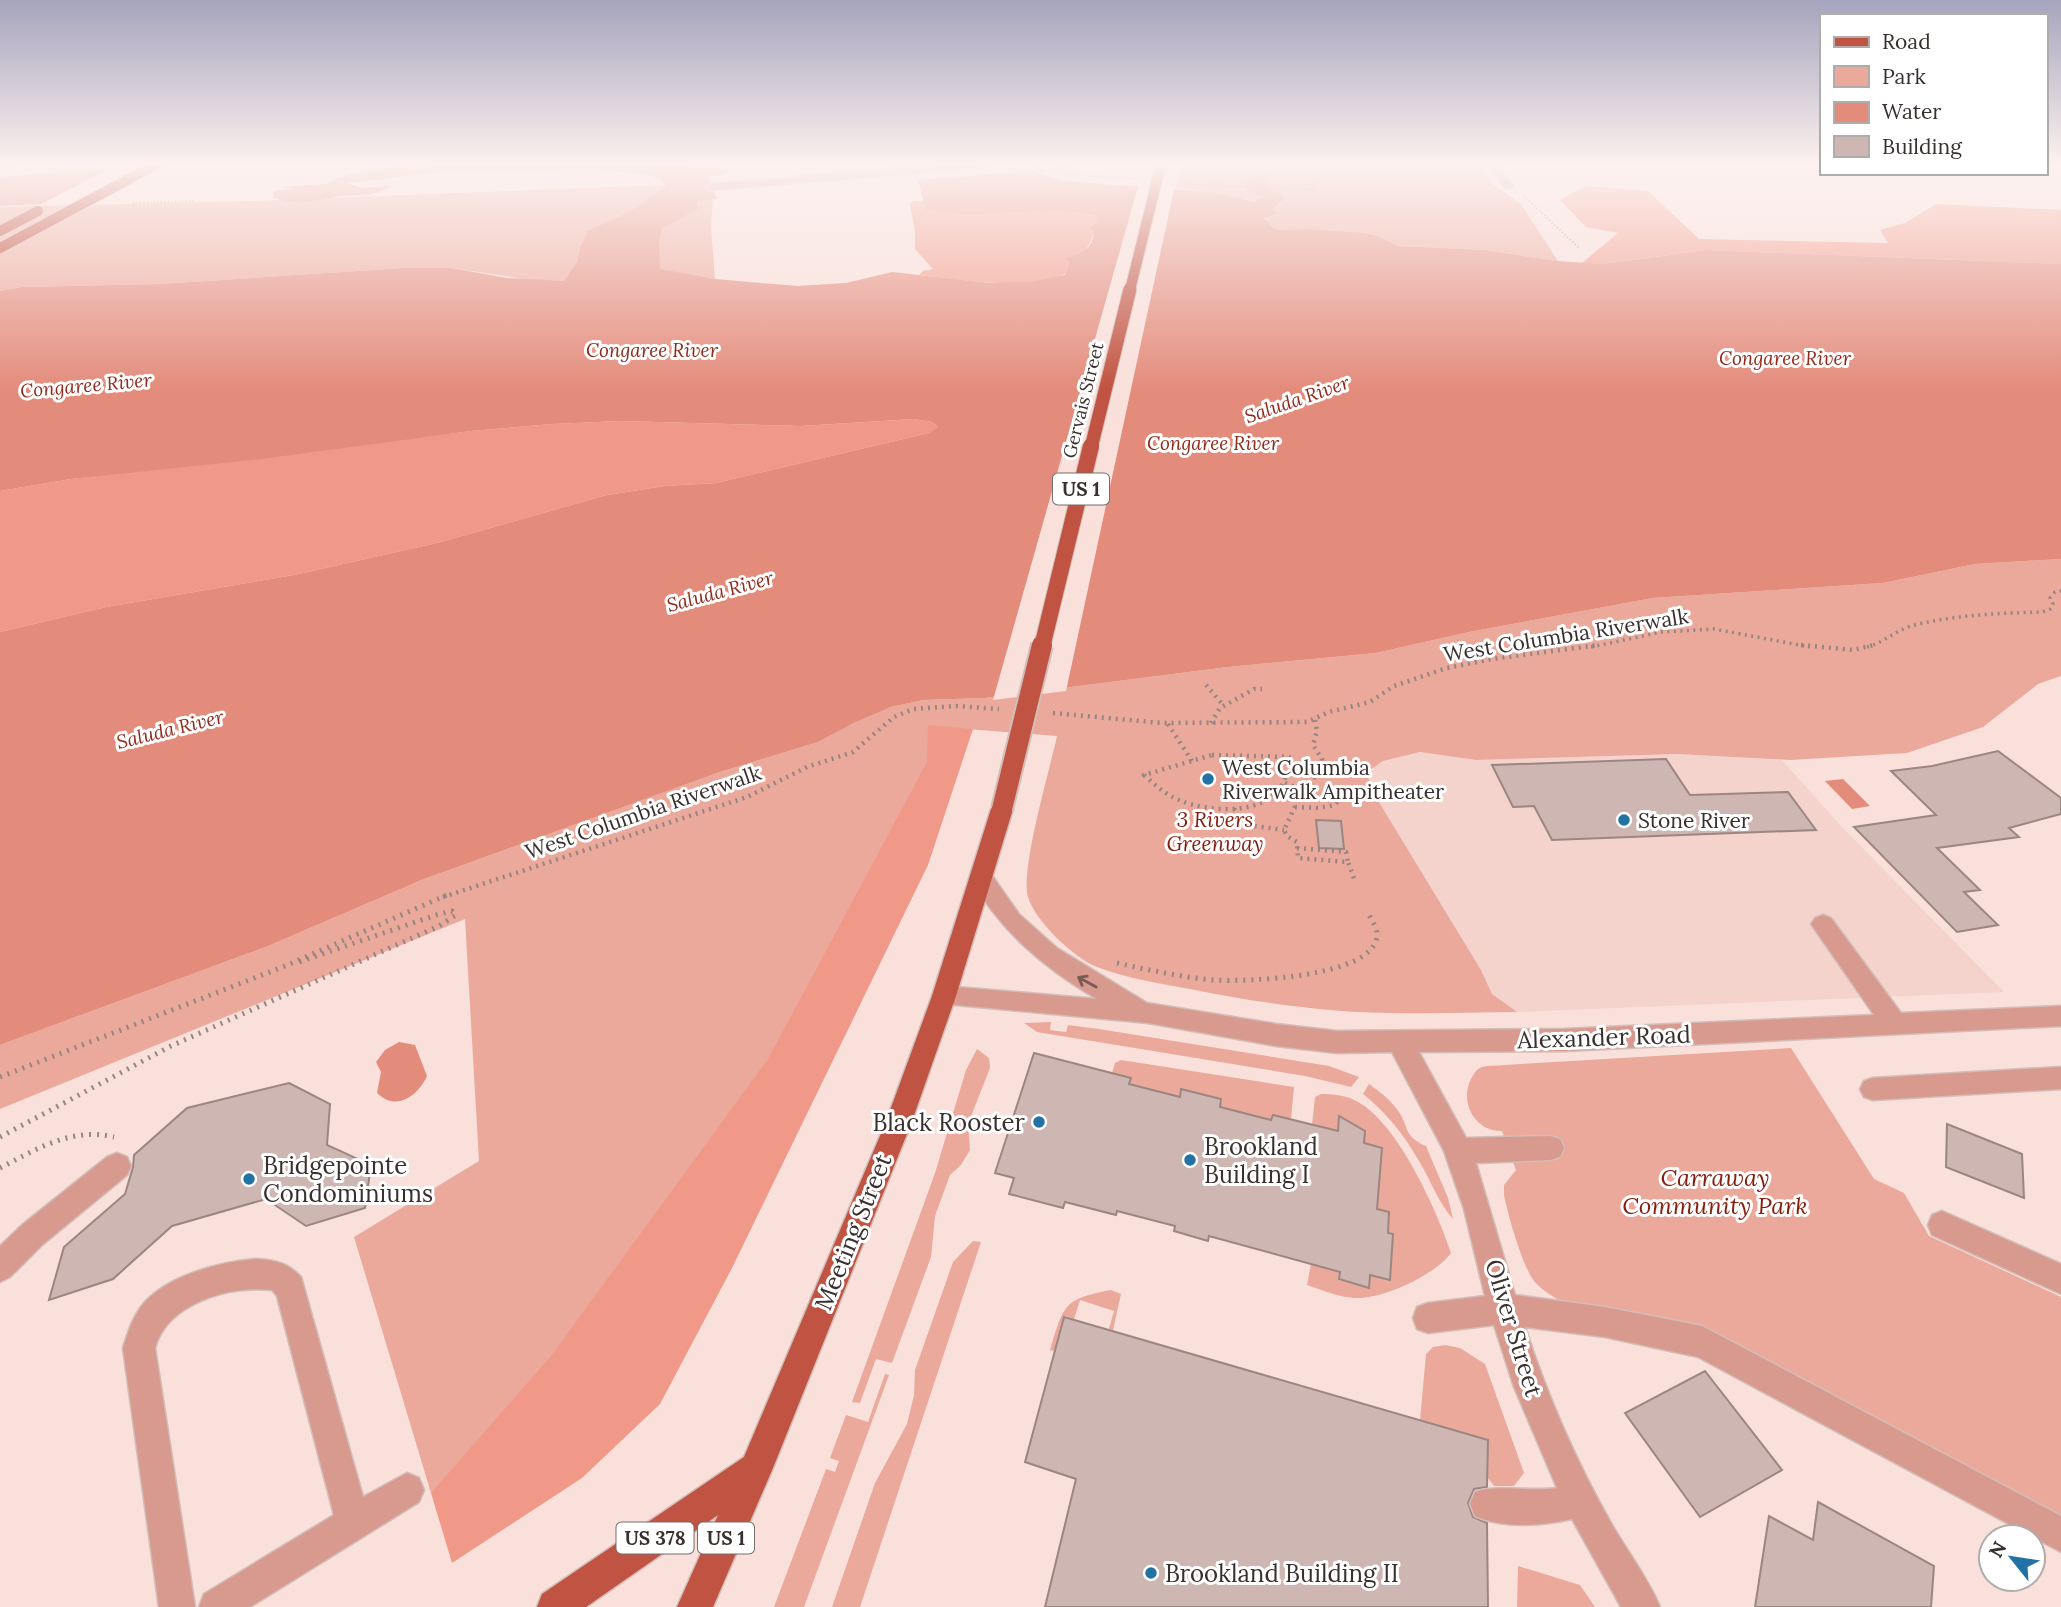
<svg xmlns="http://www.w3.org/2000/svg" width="2061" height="1607" font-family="Lora,serif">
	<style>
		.built { fill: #f3d3cc }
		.green { fill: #eba99c }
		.forest { fill: #f19988 }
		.water { fill: #e38c7c }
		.pier { fill: #f9e0db }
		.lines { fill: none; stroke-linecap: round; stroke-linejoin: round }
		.stream { stroke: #e38c7c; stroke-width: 4.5 }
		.building { fill: #ceb6b2; stroke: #9c8681; stroke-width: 2 }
		.minor-casing { stroke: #d3bdb8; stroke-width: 3 }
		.major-casing { stroke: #d3bdb8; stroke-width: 3 }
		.path-far3 { stroke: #968582; stroke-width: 2; stroke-dasharray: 1 2.5; stroke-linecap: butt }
		.path-far2 { stroke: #968582; stroke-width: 3.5; stroke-dasharray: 2 4.5; stroke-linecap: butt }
		.path-far1 { stroke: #968582; stroke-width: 4.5; stroke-dasharray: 2 5; stroke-linecap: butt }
		.path { stroke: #968582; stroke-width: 5; stroke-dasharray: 2 6; stroke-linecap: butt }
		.minor { fill: #d89a8e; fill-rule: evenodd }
		.major { fill: #c05341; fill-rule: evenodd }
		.major-bridge-far3-casing { stroke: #d3bdb8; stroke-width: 12; stroke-linecap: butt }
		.major-bridge-far2-casing { stroke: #d3bdb8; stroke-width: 15; stroke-linecap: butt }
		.major-bridge-far1-casing { stroke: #d3bdb8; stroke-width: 18; stroke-linecap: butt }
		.major-bridge-casing { stroke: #d3bdb8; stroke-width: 24; stroke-linecap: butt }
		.highway-bridge-casing { stroke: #d3bdb8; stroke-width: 12; stroke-linecap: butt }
		.major-bridge-far3 { stroke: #c05341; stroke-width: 10 }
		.major-bridge-far2 { stroke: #c05341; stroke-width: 13 }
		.major-bridge-far1 { stroke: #c05341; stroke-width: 16 }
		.major-bridge { stroke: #c05341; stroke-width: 20 }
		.highway-bridge { stroke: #b63420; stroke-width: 10 }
		.oneway { stroke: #795a54 }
		.poi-dot { fill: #2372a4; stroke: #fff; stroke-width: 2.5 }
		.labels { text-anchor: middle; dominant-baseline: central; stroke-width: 6; stroke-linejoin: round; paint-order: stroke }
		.far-street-label { font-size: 18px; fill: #39302e; stroke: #fff }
		.far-water-label { font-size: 19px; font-style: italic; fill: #902a1b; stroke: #fff }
		.shield { fill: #fff; stroke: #746e6d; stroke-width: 2 }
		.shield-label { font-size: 19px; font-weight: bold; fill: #39302e }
		.street-label { font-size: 21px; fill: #39302e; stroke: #fff }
		.poi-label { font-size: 21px; fill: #39302e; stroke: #fff; text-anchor: start }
		.park-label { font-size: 21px; font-style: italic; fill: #841e0e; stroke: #fff }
		.near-street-label { font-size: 24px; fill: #39302e; stroke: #fff }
		.near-poi-label { font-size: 24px; fill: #39302e; stroke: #fff; text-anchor: start }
		.near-park-label { font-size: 24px; font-style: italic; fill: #841e0e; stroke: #fff }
	</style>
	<rect width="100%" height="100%" fill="#f9e0db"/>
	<path class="built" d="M1420,752L1476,760L1677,754L1782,760L1839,824L2004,992L1517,1012L1512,1010L1492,994L1481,970L1371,789L1368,777L1376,765L1400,755Z"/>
	<path class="green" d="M1184,164H1480L1491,183L1521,204L1558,261L1485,250L1398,246L1378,236L1305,229L1280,230L1271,226L1264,218L1271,209L1211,192L1175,188Z
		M714,183L711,227L715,279L663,271L601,280L545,282L452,268H403L161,284L22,287L0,291V207L251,201Z
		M2061,559V676L2038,684L1983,727L1907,753L1790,760L1677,754L1476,760L1420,752L1383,761L1370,770L1368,776L1371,789L1481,970L1492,994L1517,1012C1477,1012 1436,1014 1395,1013C1328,1013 1261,1003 1195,990C1163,984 1128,979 1097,967C1074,958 1035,921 1028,897C1020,870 1050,769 1057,736L928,726L935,761L889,886L576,1363L431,1493L354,1237L479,1161L465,919L0,1109V1045L268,946L424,879L720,772L818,742L855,721L891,707L923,700L985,698L1228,667L1376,653L1469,632L1653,598L1883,583L1975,564Z
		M1051,1022L1050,1030L1066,1032L1068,1025L1099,1029L1329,1066L1359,1077L1351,1087L1305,1076L1037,1032L1024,1023Z
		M1791,1048L1874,1179L1904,1193L1929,1236L2061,1297V1523L1726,1343L1561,1301C1551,1296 1542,1290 1534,1281C1522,1265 1508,1215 1504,1195V1185L1516,1170L1502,1131C1475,1132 1459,1102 1471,1079C1474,1074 1476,1069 1482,1067C1489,1065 1498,1066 1505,1065Z
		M977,1049L989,1058L990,1068L968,1124L970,1150L961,1165L950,1175L935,1216L931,1257L892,1363L876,1359L860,1403L852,1402L935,1173L966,1070Z
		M1121,1060L1294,1087L1291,1119L1273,1115L1271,1120L1220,1107L1221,1099L1182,1089L1180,1097L1129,1084L1131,1078L1112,1073L1115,1063Z
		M1369,1084C1380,1092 1391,1100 1399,1112C1410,1129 1403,1136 1426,1146L1448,1198L1453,1219C1438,1202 1431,1181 1419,1161C1404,1135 1386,1112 1363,1094Z
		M1321,1094C1333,1094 1347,1095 1358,1102C1398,1124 1437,1210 1451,1253C1435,1275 1382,1300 1354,1298C1338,1297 1322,1290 1307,1285L1311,1264L1340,1272L1339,1280L1369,1288L1370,1275L1390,1280L1393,1234L1388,1233L1389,1213L1370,1208L1379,1188L1382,1148L1364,1143L1365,1131L1340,1116L1338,1131L1312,1125L1315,1097Z
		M973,1241L981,1242L860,1607H832L875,1483L907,1424L914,1395L915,1370L953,1262Z
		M1111,1290L1121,1294L1113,1330L1109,1329L1114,1311L1080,1300L1074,1319L1065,1316L1054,1351L1050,1350C1064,1305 1063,1299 1111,1290Z
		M1445,1345L1460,1348L1485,1364L1524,1473L1514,1486H1494L1488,1478V1440L1420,1420L1426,1354L1433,1347Z
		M885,1374L889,1375L804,1607H774L826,1469L835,1472L839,1461L830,1458L846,1415L868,1422Z
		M1518,1566L1580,1585L1595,1607H1517Z"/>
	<path class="forest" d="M1585,186L1648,191L1699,239L1888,243L1880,230L1905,223L1936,204L2061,210V264L1706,250L1604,264L1582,263L1618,233L1586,227L1560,200Z
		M914,201H924L927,210C939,211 953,215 965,215C1011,215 1053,205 1098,217V222L1090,226L1094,234L1085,252L1067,260L1071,263C1068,268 1067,274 1061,276C1029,291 955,279 919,275L923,271L933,269L915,249V231L910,204Z
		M914,419L932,422L940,427L929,433L716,483L665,486L607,495L437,543L294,575L106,607L0,632V491L71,479L471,431L553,424L621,421L801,426Z
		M928,725L973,729L928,865L732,1268L660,1404L582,1478L452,1563L431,1493L551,1356L768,1059L927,762Z"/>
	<path class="water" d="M433,164H686L732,169L721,176H708L717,199L696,201L698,209L662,228L659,241L660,269L715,279L798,286L846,283L892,272L990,283L1030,282L1065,275L1070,263L1066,259C1081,254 1091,250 1094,234L1090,226L1098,222V217C1053,205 1010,215 965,215C953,215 939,211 926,210L918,180L1032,171L1063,181L1211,192L1256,202L1263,197L1247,190L1244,183L1256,176L1267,175L1271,178L1264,187L1283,195L1284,199L1272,209L1276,214L1264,218L1271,226L1280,230L1305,229L1363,233L1378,236L1398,246L1485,250L1558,261L1604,264L1706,250L2061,264V559L1975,564L1883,583L1653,598L1469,632L1376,653L1228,667L985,698L923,700L891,707L855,722L818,742L720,772L424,879L268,946L0,1045V632L106,607L294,575L437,543L607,495L665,486L716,483L929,433L939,427L932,422L914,419L801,426L621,421L553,424L471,431L261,459L71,479L0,491V291L22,287L161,284L403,268H452L507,278L564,281L578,261L579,251L588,231L631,211L666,186L661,179L643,174L593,170L448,171L348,183L362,188L391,186C374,197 363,194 344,196C317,199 302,207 274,198L273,193L278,190L295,189L283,187L326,184L337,178L367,170Z
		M111,168L41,204L0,206V177Z
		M1843,779L1870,806L1852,809L1825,781Z
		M399,1042L415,1045L427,1076C418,1096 396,1112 377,1093L381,1072L376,1062L385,1050Z"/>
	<path class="pier" d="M1139,183L1175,185L1066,691L993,700Z"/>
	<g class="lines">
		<path class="stream" d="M1267,175L1295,164"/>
	</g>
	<path class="building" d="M1998,751L2061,798V814L2009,828L2019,837L1937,848L1980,890L1964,892L1998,925L1957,932L1854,827L1936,815L1891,771L1932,766Z
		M1666,759L1690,795L1788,792L1816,830L1552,840L1534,806L1513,807L1492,765Z
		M1316,820L1341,821L1344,849L1319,848Z
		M1034,1053L1131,1078L1129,1084L1180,1097L1181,1089L1221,1099L1220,1107L1271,1120L1273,1115L1338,1131L1339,1116L1365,1131L1364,1143L1382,1148L1377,1209L1389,1212L1388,1233L1393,1234L1390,1280L1370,1275L1369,1288L1339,1279L1340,1272L1209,1236L1208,1241L1174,1231L1175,1226L1117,1211L1116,1215L1065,1202L1063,1208L1009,1194L1014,1178L995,1173Z
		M289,1083L330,1104L327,1145L371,1165L365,1208L306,1226L266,1199L172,1226L113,1279L49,1300L64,1247L125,1194L133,1167L134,1155L187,1108Z
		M1947,1124L2022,1154L2024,1198L1946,1167Z
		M1064,1317L1488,1440L1487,1487L1474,1489L1468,1503L1473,1517L1487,1523L1488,1607H1045L1076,1479L1025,1462Z
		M1705,1371L1782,1470L1700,1517L1625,1413Z
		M1818,1502L1934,1566L1931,1607H1755L1769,1516L1813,1540Z"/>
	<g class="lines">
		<g class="minor-casing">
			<path id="minor" d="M952,164H988L983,167L711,190L706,187L711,184Z
				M1487,164H1496L1513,186L1511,188H1505Z
				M981,869L989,871L1019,914L1057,948L1147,1003L1276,1024L1337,1031L1564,1029L1874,1015L1811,924L1815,918L1823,915L1831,918L1901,1013L2061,1006V1026L1564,1051L1419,1052L1466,1138L1550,1136L1560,1139L1564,1148L1560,1157L1550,1160L1476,1163L1515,1295L1605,1307L1702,1326L2061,1516V1552L1698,1357L1605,1337L1525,1327C1547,1395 1576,1461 1611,1523C1627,1551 1648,1578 1660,1607H1621L1572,1519C1540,1526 1505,1529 1475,1516L1470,1504L1475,1492C1495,1484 1531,1492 1557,1488L1514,1387L1494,1325L1428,1333L1417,1329L1413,1318L1417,1307L1428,1303L1485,1296L1464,1209L1444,1151L1392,1052L1337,1053L1276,1046L1148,1023L935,1003L932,996L935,989L944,986L1097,999C1044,968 1000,931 970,877L973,871Z
				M2061,1067V1089L1873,1100L1864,1097L1860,1089L1864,1081L1873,1078Z
				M117,1153L127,1157L131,1166L127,1175L42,1245L10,1277L0,1282V1246L22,1225L107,1157Z
				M1942,1211L2061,1264V1294L1932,1235L1928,1225L1932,1215Z
				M256,1259C275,1260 288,1263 301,1277L363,1497L407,1473L419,1478L424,1490L419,1502L250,1607H199L204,1594L334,1515L277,1296L272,1290C230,1285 167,1303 155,1348L195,1607H159L123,1348C128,1332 133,1316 144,1303C169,1275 220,1262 256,1259Z"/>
		</g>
		<g class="major-casing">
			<path id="major" d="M1002,802L1009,804L1013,809L956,996L911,1124L773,1468L713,1607H677L718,1515L586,1607H537L542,1594L744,1457L885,1124L932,996L991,809L995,804Z"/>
		</g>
		<path class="path-far3" d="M1033,164L1039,171L1137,179
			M0,167L58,164
			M1050,170L1077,164
			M1177,180L1186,181L1184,184L1315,190L1312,164
			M1208,185V182L1228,183L1226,194L1220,197
			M1524,196L1579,248
			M133,203L195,201"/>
		<path class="path-far2" d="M1591,647L1662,632L1714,629L1810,647
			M1867,647C1883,643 1895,631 1911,626C1954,615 1998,613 2042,612L2050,609L2053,604L2050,598L2055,592L2061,591"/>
		<path class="path-far1" d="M1801,645L1853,650L1874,645
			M1206,685L1224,706
			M1053,713L1162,723L1307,722L1329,712L1370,702L1394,686L1447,668L1492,659L1599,645
			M1315,720L1317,731L1313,745L1322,759L1321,769L1300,796L1284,830L1287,836L1297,842L1298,858L1348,862L1355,881
			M1211,723L1220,708L1254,689H1262
			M1168,724L1192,761
			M1212,755L1289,757C1288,764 1287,772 1285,778C1271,817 1209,813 1179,800C1165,794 1155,785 1144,775Z
			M1285,783L1305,791
			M1295,807L1318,808L1335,805L1343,795L1371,789
			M1234,809L1248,825L1284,830
			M1297,848L1346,852L1348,862
			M443,897L747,797L807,767L853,752L894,717L913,709L956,706L999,709"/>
		<path class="path" d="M1117,963C1149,970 1181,977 1213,980C1245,982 1373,978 1377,936C1378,928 1370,918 1367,911
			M0,1077L285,966L447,895
			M0,1137L171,1046L439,926L456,915L452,911L436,915L299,962
			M0,1168C37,1149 71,1127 114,1137"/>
		<use href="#minor" class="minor"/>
		<use href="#major" class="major"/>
		<g class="major-bridge-far3-casing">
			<path id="major-bridge-far3" d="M1130,290L1160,168"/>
		</g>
		<g class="major-bridge-far2-casing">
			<path id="major-bridge-far2" d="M1091,448L1130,289"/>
		</g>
		<g class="major-bridge-far1-casing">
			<path id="major-bridge-far1" d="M1042,647L1091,446"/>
		</g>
		<g class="major-bridge-casing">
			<path id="major-bridge" d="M1002,809L1042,645"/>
		</g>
		<g class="highway-bridge-casing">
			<path id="highway-bridge" d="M0,231L38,211
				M0,248L157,164"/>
		</g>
		<use href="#major-bridge-far3" class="major-bridge-far3"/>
		<use href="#major-bridge-far2" class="major-bridge-far2"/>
		<use href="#major-bridge-far1" class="major-bridge-far1"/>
		<use href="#major-bridge" class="major-bridge"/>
		<use href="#highway-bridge" class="highway-bridge"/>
	</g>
	<defs><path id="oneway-shaft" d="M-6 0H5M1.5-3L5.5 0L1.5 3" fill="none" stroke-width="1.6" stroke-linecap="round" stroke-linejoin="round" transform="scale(1.75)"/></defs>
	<use class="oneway" href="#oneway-shaft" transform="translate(1087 982) rotate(-151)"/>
	<linearGradient id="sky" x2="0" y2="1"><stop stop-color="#a6a4bd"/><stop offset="0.42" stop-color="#fcf1ef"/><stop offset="1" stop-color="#fcf1ef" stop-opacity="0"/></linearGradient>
	<rect width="2061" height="389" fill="url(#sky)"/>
	<g class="poi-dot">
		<circle cx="1208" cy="779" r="7"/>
		<circle cx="1624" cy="820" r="7"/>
		<circle cx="1039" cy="1122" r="7"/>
		<circle cx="1190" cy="1160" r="7"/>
		<circle cx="249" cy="1179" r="7"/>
		<circle cx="1151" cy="1573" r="7"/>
	</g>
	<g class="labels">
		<g class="far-street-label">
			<text transform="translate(1083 400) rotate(-76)">Gervais Street</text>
		</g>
		<g class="far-water-label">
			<text x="652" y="350">Congaree River</text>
			<text x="1785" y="358">Congaree River</text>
			<text transform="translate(86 385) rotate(-5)">Congaree River</text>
			<text transform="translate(1297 399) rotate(-19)">Saluda River</text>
			<text x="1213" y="443">Congaree River</text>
			<text transform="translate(720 591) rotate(-15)">Saluda River</text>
			<text transform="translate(170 729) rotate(-14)">Saluda River</text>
		</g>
		<g class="shield">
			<rect x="1053" y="473.5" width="56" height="31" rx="5"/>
			<rect x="616.5" y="1522.5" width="77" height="31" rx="5"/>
			<rect x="698" y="1522.5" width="56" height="31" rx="5"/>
		</g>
		<g class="shield-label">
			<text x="1081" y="489">US 1</text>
			<text x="655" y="1538">US 378</text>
			<text x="726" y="1538">US 1</text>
		</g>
		<g class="street-label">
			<text transform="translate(1566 635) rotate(-9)">West Columbia Riverwalk</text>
			<text transform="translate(643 812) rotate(-19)">West Columbia Riverwalk</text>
		</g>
		<g class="poi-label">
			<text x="1222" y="767">West Columbia<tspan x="1222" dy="24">Riverwalk Ampitheater</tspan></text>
			<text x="1638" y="820">Stone River</text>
		</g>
		<g class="park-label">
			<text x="1215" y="819">3 Rivers<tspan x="1215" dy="24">Greenway</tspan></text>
		</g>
		<g class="near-street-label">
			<text transform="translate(1604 1037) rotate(-2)">Alexander Road</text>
			<text transform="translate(853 1232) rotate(-68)">Meeting Street</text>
			<text transform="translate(1514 1328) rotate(73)">Oliver Street</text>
		</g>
		<g class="near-poi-label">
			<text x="1025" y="1122" text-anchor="end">Black Rooster</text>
			<text x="1204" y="1146">Brookland<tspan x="1204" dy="28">Building I</tspan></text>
			<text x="263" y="1165">Bridgepointe<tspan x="263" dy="28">Condominiums</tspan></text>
			<text x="1165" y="1573">Brookland Building II</text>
		</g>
		<g class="near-park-label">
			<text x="1715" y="1177">Carraway<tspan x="1715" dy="28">Community Park</tspan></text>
		</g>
	</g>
	<rect x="1820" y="14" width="228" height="161" fill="#ffffff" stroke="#b0acab" stroke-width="2"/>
	<rect x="1834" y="37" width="35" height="10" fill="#c05341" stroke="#b0acab" stroke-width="2"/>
	<text x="1882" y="49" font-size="21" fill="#39302e">Road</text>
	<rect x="1834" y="66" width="35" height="21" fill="#eba99c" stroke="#b0acab" stroke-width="2"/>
	<text x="1882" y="84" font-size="21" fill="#39302e">Park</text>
	<rect x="1834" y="102" width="35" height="21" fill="#e38c7c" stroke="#b0acab" stroke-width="2"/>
	<text x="1882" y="119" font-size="21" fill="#39302e">Water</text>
	<rect x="1834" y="136" width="35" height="21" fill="#ceb6b2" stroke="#b0acab" stroke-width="2"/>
	<text x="1882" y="154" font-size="21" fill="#39302e">Building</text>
	<g transform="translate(2012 1558) rotate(300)"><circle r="33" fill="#ffffff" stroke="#b0acab" stroke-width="2"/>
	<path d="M0-5L12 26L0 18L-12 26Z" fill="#2372a4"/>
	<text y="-10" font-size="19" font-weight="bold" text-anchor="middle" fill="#39302e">N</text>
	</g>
</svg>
